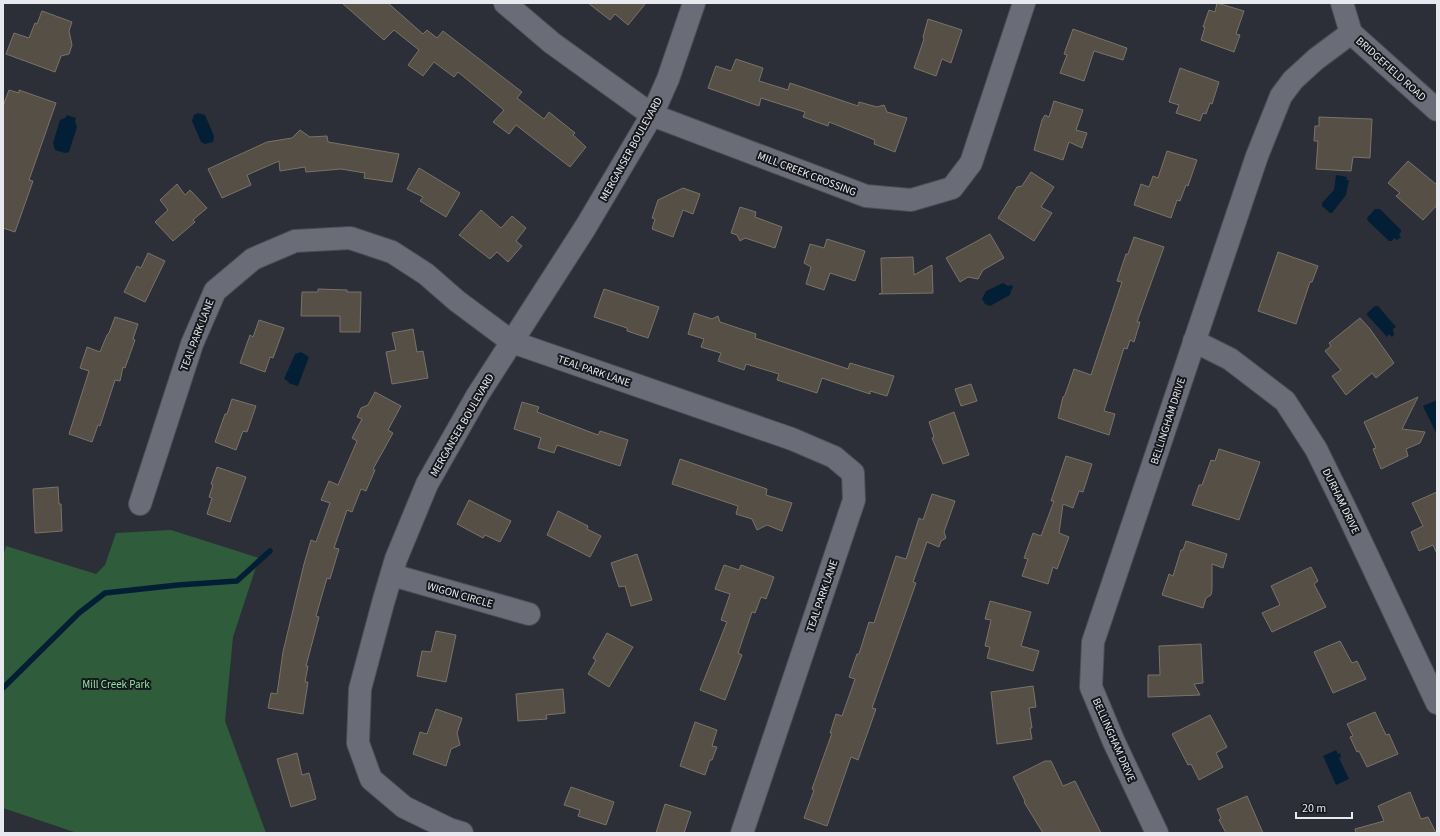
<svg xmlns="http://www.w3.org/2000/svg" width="1440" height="836" font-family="'Source Sans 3',sans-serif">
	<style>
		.green { fill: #2f5c3b }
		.water { fill: #031f36 }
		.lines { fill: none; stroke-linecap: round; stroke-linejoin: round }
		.stream { stroke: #031f36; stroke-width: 5.5 }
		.building { fill: #554f46; stroke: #797369 }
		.street-casing { stroke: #4c4e55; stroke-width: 24 }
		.street { stroke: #6a6d78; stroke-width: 22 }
		.labels { text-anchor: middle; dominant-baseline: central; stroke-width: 4; stroke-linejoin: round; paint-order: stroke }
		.street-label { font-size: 11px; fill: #e7e9ef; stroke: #16171c }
		.park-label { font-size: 11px; fill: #8ee4a3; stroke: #16171c }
	</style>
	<rect width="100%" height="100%" fill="#2d2f38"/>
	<path class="green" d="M171,530L259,558L233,637L225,721L266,833H77L3,808V556L6,546L96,574L105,565L116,533Z"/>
	<path class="water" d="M198,113L205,115L214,136L213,142L205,144L201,142L192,121L194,115Z
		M67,115L76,118L75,122L77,127L69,152L65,153L55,150L53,143L60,120L65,118Z
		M1336,175L1347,177L1346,180H1349L1346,195L1332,213H1330L1322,206V203L1334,190Z
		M1375,209H1380L1401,230V232L1399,235L1401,237L1397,240L1394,238L1392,241H1389L1368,221L1367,218Z
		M1003,283L1008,286L1012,285L1013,288L1011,290L1010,295L990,306L985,304L982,299L986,291Z
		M1375,306H1378L1396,327L1393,329L1394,335L1392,337L1389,334L1387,337L1367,315V313Z
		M301,352L309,357L298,386L288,383L289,382L284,379L295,354Z
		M1437,400V435L1423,406Z
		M1336,750L1338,754L1340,753L1341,757L1339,758L1349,779L1336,785L1323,756Z"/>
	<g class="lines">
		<path class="stream" d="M3,688L79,613L105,593L178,585L237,581L270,551"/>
	</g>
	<path class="building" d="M342,3H388L423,34L427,30L437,38L443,31L522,92L517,98L544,119L549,112L575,133L573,135L586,147L570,167L516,125L509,134L493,122L504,110L458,72L454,77L434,62L423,76L408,65L419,50L394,30L384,40Z
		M588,3H646L628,25L615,14L610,20Z
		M1217,3L1244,11L1236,34L1240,35L1234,52L1201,40L1205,27H1203L1209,10L1215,12Z
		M42,11L72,22L69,31L72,45L69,54L61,56L55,72L6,54L14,33L29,38L35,23L37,24Z
		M928,19L962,30L951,63L942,59L936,76L914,68L924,39L923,37Z
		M1073,29L1127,48L1123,60L1094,51L1084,81L1060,73L1067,55L1064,54Z
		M736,59L763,68L759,81L788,90L790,83L858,106L859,102L877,107L884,105L887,112L907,118L895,152L874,144L875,140L829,122L828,126L803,117L805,112L761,98L759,106L708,88L716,66L731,71Z
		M1180,68L1219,82L1212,104L1210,103L1206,114L1203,113L1200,121L1176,113L1179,105L1169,102Z
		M9,90L19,93V90L56,103L29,180L33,181L15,232L3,228V106Z
		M1054,101L1083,110L1076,130L1087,133L1082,148L1069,142L1063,160L1034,150L1042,120L1045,115L1049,117Z
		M1319,117L1372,119L1370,158L1353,157L1351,171L1316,169L1318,141H1314L1315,126H1319Z
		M300,130L310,137L327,136L328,142L399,154L392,182L364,178L365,173L341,169L306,172L305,167L280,171L279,161L247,175L251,185L222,198L208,169L267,142L292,138Z
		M1167,151L1197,160L1188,186L1186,185L1180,201L1177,200L1171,218L1134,205L1141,184L1149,187L1153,176L1158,178Z
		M1408,161L1437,185V205L1423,220L1396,196L1400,193L1388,183Z
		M419,168L460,193L446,217L420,201L423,197L407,189Z
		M1031,172L1054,187L1041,207L1052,213L1034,241L998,218L1017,187L1022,186Z
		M177,184L185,195L190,190L207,208L193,220L195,222L173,241L155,222L168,210L160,200Z
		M683,188L700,194L693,214L683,210L673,237L652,229L655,219L652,218L658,200Z
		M740,207L756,212L755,217L782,227L775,248L745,238L740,241L737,235L731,233Z
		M481,210L501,228L512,216L526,228L516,241L522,246L508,262L497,252L490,259L459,235Z
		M990,234L1004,258L983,270L978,279L968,277L960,282L946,258Z
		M1134,237L1164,247L1137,322H1140L1134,342L1130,340L1127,349L1124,348L1104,411L1115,414L1109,435L1058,418L1063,397L1065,395L1074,369L1091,375L1122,282L1117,281L1126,254H1128Z
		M827,239L865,251L855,281L830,273L824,290L806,284L811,267L804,263L810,244L824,248Z
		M1278,252L1318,266L1312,282H1310L1296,324L1258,311Z
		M148,253L165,261L145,302L124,292L137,266L141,268Z
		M913,257L914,275L932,265L933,293L879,294L882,293L881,258Z
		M318,289L347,290V292H361L360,332H340V316H301L302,292H318Z
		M604,289L659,307L648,338L627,331V328L594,317Z
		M694,313L712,319L718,316L720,322L756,334L755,338L848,369L850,363L894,376L887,396L870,391V394L822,378L817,393L777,380L779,374L746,364L744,370L718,361L721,353L701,347L704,339L688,334Z
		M115,317L138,324L133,339L135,340L125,368L123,367L120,381L115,380L100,426L98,425L92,442L69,434L89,371L80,368L87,347L100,352L107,335L109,333Z
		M1360,318L1370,329L1394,363L1376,378L1372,373L1346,395L1332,376L1341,370L1325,351L1331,346L1329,343Z
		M259,320L284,328L273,358L270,357L265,372L240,363L250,335L253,337Z
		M413,329L417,352L423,351L428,378L392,384L386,352L396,350L392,333Z
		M971,384L977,401L961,406L955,389Z
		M375,392L401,406L388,430L393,433L373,469L375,470L366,491L361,489L352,512L347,510L334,548L339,549L330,579L327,578L316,616L319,617L306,666H308L305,682H308L303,714L268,708L271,693L277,694L283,652L304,564L311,540L316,542L330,503L321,500L329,481L338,485L357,441L352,438L362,419L357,417L361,408L368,405Z
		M1418,397L1402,429L1425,432L1420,443L1406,449L1408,456L1381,469L1373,449L1376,448L1364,422Z
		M232,399L256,406L247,432L243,431L236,450L215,442L225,414H227Z
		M522,402L539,407L537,412L598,435L600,431L628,440L620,466L557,445L554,453L538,448L541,438L514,429Z
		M954,412L969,455L943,464L932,438L934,437L929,422Z
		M1219,449L1260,462L1239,520L1192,505L1199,485H1202L1211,460L1215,461Z
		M1066,456L1092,464L1083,492L1079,491L1073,508L1063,504L1059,533L1069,537L1057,569L1053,567L1048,584L1022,576L1028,559L1024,558L1033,533L1041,536L1054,501H1051Z
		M680,459L767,489L766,495L792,503L782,531L767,525L757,530L752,519L736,514L738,506L672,484Z
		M217,467L246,477L230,522L207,514L212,498L209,497L213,485L211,484Z
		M58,487L59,504H61L62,531L35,533L33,489Z
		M1437,492V554L1433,545L1419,551L1411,532L1423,526L1412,503Z
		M932,494L955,501L944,532L946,538L941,541L939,547L927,542L913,582L916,583L872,708L876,709L858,760L851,757L827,826L804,818L814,790L812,789L832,733H830L836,714L842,716L855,679L849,677L857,654H859L869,622L874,623L896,556L906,559L919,518L923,520Z
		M469,500L511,521L500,542L485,535L483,538L457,524Z
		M558,511L588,526L587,529L601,536L590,557L547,535Z
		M1186,541L1227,554L1223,568L1212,564V590L1211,595L1206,598L1203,608L1162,595L1169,574L1173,576L1181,550H1183Z
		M637,554L652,600L631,606L625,586L619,587L611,563Z
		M724,565L739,570L741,565L774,577L766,599L761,597L755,613L752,612L738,653L742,655L725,700L700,690L727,622L721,620L730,594L715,589Z
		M1311,567L1318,581L1314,584L1326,607L1272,632L1262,613L1280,605L1271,586Z
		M990,601L1031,612L1021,646L1039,651L1033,671L987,658L990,647L985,646L991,620L985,619Z
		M436,631L456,635L446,682L417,676L422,651L431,652Z
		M607,633L633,647L609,687L588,674L596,660L593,658Z
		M1340,641L1352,663L1357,661L1366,679L1333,693L1314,652Z
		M1201,644L1203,683L1194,684L1200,695L1148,697V675H1160L1159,646Z
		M1033,686L1036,707L1029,708L1032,728H1030L1032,739L997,744L991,692Z
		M563,689L565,713L546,715L547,719L518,721L516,694Z
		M436,709L462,718L457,733L460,745L451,749L446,766L413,754L420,732L427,734Z
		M1375,712L1386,735L1389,734L1398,754L1367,767L1359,751L1357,752L1350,737L1353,736L1347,724Z
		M1210,715L1227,747L1216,753L1223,767L1199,780L1191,764L1188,765L1172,734Z
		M695,722L717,730L712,746L717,747L712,760H710L705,775L680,766Z
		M297,753L302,775L309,773L316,799L291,807L277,759Z
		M1045,761H1051L1063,786L1075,781L1101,833H1043L1024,802L1025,801L1013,777Z
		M571,787L614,802L606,825L578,816L580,810L564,805Z
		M1410,792L1421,819L1428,817L1436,833H1356L1355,829L1384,821L1378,806Z
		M1247,796L1263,833H1226L1219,820L1221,818L1217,809Z
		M665,804L691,812L684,833H656Z"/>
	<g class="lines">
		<g class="street-casing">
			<path id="street" d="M505,3L552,43L652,115L866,196L911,200L952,188L971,163L1024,3
				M1342,3L1351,33L1437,110
				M1194,341L1230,359L1285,401L1316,449L1345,508L1437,703
				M140,504L192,344L215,291L253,259L295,241L350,238L392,252L426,274L457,301L512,342L792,439L834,457L853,473L854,500L742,833
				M392,575L529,614
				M462,833L449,829L404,807L371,779L358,743L360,689L383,603L396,559L427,484L477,396L585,228L652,115L668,79L694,3
				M1157,833L1114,742L1091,687L1093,642L1257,156L1281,96L1293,80L1316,59L1351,33"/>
		</g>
		<use href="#street" class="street"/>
	</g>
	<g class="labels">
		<g class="street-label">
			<text transform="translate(1391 69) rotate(42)">BRIDGEFIELD ROAD</text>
			<text transform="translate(631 149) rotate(-61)">MERGANSER BOULEVARD</text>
			<text transform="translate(807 174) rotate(21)">MILL CREEK CROSSING</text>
			<text transform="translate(197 335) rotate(-69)">TEAL PARK LANE</text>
			<text transform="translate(594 371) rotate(19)">TEAL PARK LANE</text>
			<text transform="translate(1168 421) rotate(-72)">BELLINGHAM DRIVE</text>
			<text transform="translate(462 425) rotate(-60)">MERGANSER BOULEVARD</text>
			<text transform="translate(1341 501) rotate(64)">DURHAM DRIVE</text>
			<text transform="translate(460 595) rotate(16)">WIGON CIRCLE</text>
			<text transform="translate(822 596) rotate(-71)">TEAL PARK LANE</text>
			<text transform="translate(1114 740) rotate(66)">BELLINGHAM DRIVE</text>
		</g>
		<g class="park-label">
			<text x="116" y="684">Mill Creek Park</text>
		</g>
	</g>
	<rect width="1440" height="836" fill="none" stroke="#e7e9ef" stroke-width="8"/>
	<path d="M1296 812v6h56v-6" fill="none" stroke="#e7e9ef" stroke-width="2"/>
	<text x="1302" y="812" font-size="12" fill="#e7e9ef" stroke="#16171c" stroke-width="3" paint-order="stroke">20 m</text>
</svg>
